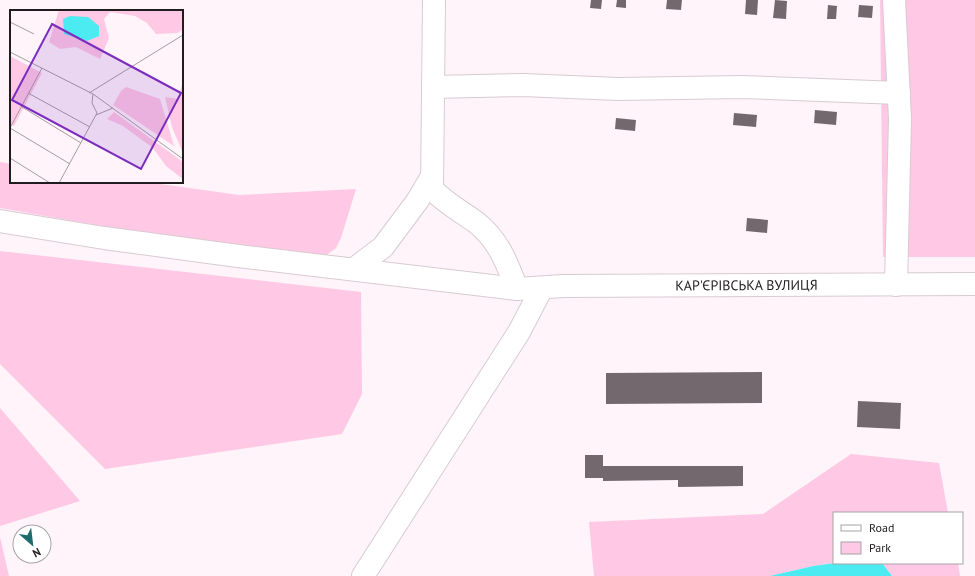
<svg xmlns="http://www.w3.org/2000/svg" width="975" height="576" font-family="'PT Sans',sans-serif">
	<style>
		.green { fill: #ffc8e4 }
		.water { fill: #4cebf1 }
		.building { fill: #73686e }
		.lines { fill: none; stroke-linecap: round; stroke-linejoin: round }
		.minor-casing { stroke: #d8cbd1; stroke-width: 24 }
		.minor { stroke: #fff; stroke-width: 22 }
		.labels { text-anchor: middle; dominant-baseline: central; stroke-width: 3; stroke-linejoin: round; paint-order: stroke }
		.street-label { font-size: 14px; fill: #201c1e; stroke: #fff }
		.inset-road { fill: none; stroke: #a59ea1; stroke-width: 1 }
		.view { fill: #7b2cbf; fill-opacity: 0.15; stroke: #7b2cbf; stroke-width: 2 }
		.inset-edge { fill: none; stroke: #201c1e; stroke-width: 2 }
	</style>
	<rect width="100%" height="100%" fill="#fef4f9"/>
	<path class="green" d="M880,0H975V257H883Z
		M0,162L11,164V182H146L239,195L356,189L341,238L336,248L324,257L107,227L0,208Z
		M0,251L361,292L362,394L342,434L105,469L0,364Z
		M0,408L80,501L0,526Z
		M851,454L939,463L948,513H834V563H835L813,566L770,576H594L589,522L763,514Z
		M0,537L9,576H0Z
		M882,563H958L960,576H892Z"/>
	<path class="water" d="M835,563H882L892,576H770L813,566Z"/>
	<path class="building" d="M591,0H602L601,9L590,8Z
		M617,0H626V8L616,7Z
		M667,0H682L681,10L666,9Z
		M746,0H758L757,15L745,14Z
		M775,0L787,1L786,19L773,18Z
		M828,5L837,6L836,19H827Z
		M859,5L873,6L872,18L858,17Z
		M815,110L837,112L836,125L814,123Z
		M734,113L757,115L756,127L733,125Z
		M616,118L636,120L635,131L615,129Z
		M747,218L768,220L767,233L746,231Z
		M762,372V403L606,404V373Z
		M858,401L901,403L900,429L857,427Z
		M585,455H603V466H743V486L678,487V480L603,481V478H585Z"/>
	<g class="lines">
		<g class="minor-casing">
			<g id="minor">
				<path d="M434,0L432,189C445,203 462,212 477,223C499,241 507,263 517,289"/>
				<path d="M894,0L900,119L896,285"/>
				<path d="M433,87L523,85L618,89L742,87L899,93"/>
				<path id="s1" d="M0,221L104,238L238,256L517,289L563,286L975,284"/>
				<path d="M354,269L383,247L418,200L432,176"/>
				<path d="M363,576L519,332L542,288"/>
			</g>
		</g>
		<use href="#minor" class="minor"/>
	</g>
	<g class="labels">
		<g class="street-label">
			<text stroke="none"><textPath href="#s1" startOffset="751">КАР'ЄРІВСЬКА ВУЛИЦЯ</textPath></text>
		</g>
	</g>
	<g transform="translate(10 10)">
		<rect width="173" height="173" fill="#fef4f9"/>
		<path d="M49,0H173V19L168,23L146,24L137,13L125,6L100,2L94,9L99,28L90,49L66,37L50,39L39,32ZM0,46L32,63L4,116L0,114ZM173,71V143L162,117L155,87L168,89ZM116,77L150,89L164,136L103,95L111,81ZM104,102L173,152V169L156,156L143,138L113,116L97,109Z" fill="#ffc8e4"/>
		<path d="M60,6L78,7L89,16V26L77,31L54,24L53,9Z" fill="#4cebf1"/>
		<path class="inset-road" d="M0,12L24,24M0,42L83,84L173,149M18,83L80,117M79,83L173,25M12,97L71,133M86,105L103,98M0,118L60,154M0,118L32,58M0,148L40,173M49,173L87,103L82,93L83,84"/>
		<path class="view" d="M42,14L171,83L131,159L2,90Z"/>
		<rect width="173" height="173" class="inset-edge"/>
	</g>
	<rect x="833" y="512" width="130" height="52" fill="#ffffff" stroke="#a6a4a5"/>
	<rect x="841" y="525" width="20" height="6" fill="#ffffff" stroke="#a6a4a5"/>
	<text x="869" y="532" font-size="12" fill="#201c1e">Road</text>
	<rect x="841" y="542" width="20" height="12" fill="#ffc8e4" stroke="#a6a4a5"/>
	<text x="869" y="552" font-size="12" fill="#201c1e">Park</text>
	<g transform="translate(32 544) rotate(152)"><circle r="19" fill="#ffffff" stroke="#a6a4a5"/>
	<path d="M0-3L7 15L0 10L-7 15Z" fill="#1e6b6e"/>
	<text y="-6" font-size="11" font-weight="bold" text-anchor="middle" fill="#201c1e">N</text>
	</g>
</svg>
